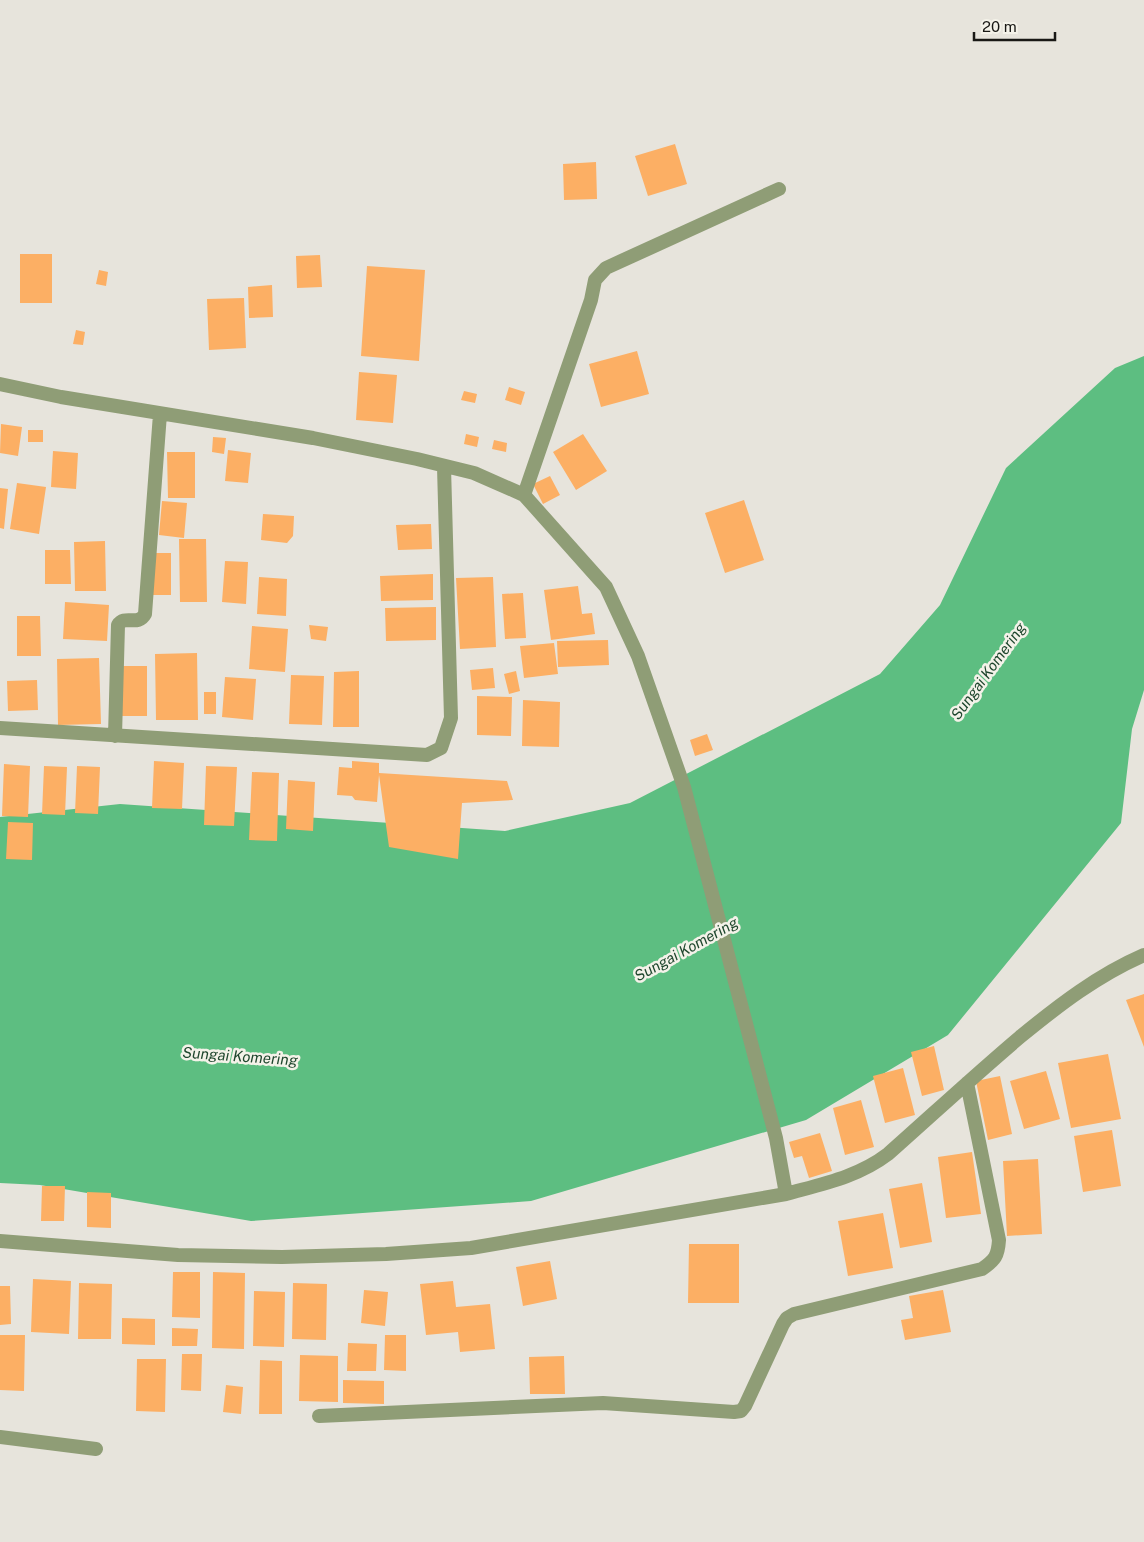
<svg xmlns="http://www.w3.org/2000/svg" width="1144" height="1542" font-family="'Public Sans',sans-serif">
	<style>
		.water { fill: #5dbe81 }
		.building { fill: #fcaf64 }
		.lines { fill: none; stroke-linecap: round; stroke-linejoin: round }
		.minor { stroke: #8f9d76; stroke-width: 14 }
		.labels { text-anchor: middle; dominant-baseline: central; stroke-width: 5; stroke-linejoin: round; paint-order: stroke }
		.water-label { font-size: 15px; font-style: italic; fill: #1f472e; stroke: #f4f2e9 }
	</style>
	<rect width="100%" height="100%" fill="#e7e4dc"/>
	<path class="water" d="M1144,356V690L1132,729L1121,823L948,1035L806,1120L531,1201L251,1221L40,1185L0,1183V817L120,804L505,831L630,803L880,674L940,605L1006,468L1115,368Z"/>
	<path class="building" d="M675,144L687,184L648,196L635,156Z
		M596,162L597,199L564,200L563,164Z
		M20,254H52V303H20Z
		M320,255L322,287L297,288L296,256Z
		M367,266L425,270L419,361L361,356Z
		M99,270L108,272L106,286L96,284Z
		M272,285L273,317L249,318L248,287Z
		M244,298L246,348L209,350L207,299Z
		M76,330L85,332L83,345L73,344Z
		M637,351L649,394L601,407L589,364Z
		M359,372L397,375L393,423L356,420Z
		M509,387L525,392L521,405L505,400Z
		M464,391L477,394L475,403L461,400Z
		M1,424L22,427L18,456L0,453Z
		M28,430H43V442H28Z
		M466,434L479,437L477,447L464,444Z
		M583,434L607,471L576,490L553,452Z
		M213,437L226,438L224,454L212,452Z
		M494,440L507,443L506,452L492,449Z
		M228,450L251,453L248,483L225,481Z
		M53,451L78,453L76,489L51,487Z
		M167,452H195V498H168Z
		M550,476L560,495L543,504L533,484Z
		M17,483L46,487L39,534L10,529Z
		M0,488L8,489L4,529L0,528Z
		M744,500L764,560L725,573L705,513Z
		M162,501L187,503L184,538L159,535Z
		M263,514L294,516L293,536L287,543L261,540Z
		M431,524L432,549L398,550L396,525Z
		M179,539H206L207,602H180Z
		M105,541L106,591H75L74,542Z
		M45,550H70L71,584H45Z
		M151,553H171V595H151Z
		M225,561L248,562L246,604L222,602Z
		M433,574V600L381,601L380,576Z
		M259,577L287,579L286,616L257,614Z
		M493,577L496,647L460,649L456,578Z
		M578,586L582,614L592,613L595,634L551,640L544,590Z
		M523,593L526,638L505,639L502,594Z
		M65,602L109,605L107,641L63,639Z
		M436,607V640L386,641L385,608Z
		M17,616H40L41,656H17Z
		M309,625L328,627L326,641L311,639Z
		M252,626L288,629L285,672L249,669Z
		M608,640L609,665L558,667L557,641Z
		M554,643L558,674L524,678L520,646Z
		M197,653L198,720H156L155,654Z
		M99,658L101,724L58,725L57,659Z
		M119,666H147V716H120Z
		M493,668L495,688L472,690L470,670Z
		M359,671V727H333L334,672Z
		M516,671L520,691L509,694L504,674Z
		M291,675L324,676L322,725L289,724Z
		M225,677L256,679L253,720L222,717Z
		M37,680L38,710L8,711L7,681Z
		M204,692H216V714H204Z
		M477,696L512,697L511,736L477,735Z
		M523,700L560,702L559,747L522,746Z
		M707,734L713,750L695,756L690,740Z
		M154,761L184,763L182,809L152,808Z
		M352,761L379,763V773L507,781L513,800L462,803L458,859L389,847L379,775L377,802L355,800L352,796L337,795L339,767L352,768Z
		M4,764L30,766L28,817L2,816Z
		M44,766L67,767L65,815L42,814Z
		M77,766L100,767L98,814L75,813Z
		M206,766L237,767L234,826L204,825Z
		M252,772L279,773L277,841L249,840Z
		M288,780L315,782L313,831L286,829Z
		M8,822L33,823L32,860L6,859Z
		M1144,994V1047L1126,1000Z
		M934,1046L944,1090L922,1096L911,1052Z
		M1108,1054L1121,1119L1071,1128L1058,1063Z
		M903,1068L915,1115L885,1123L873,1076Z
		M1046,1071L1060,1119L1024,1129L1010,1081Z
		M1000,1076L1012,1134L988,1140L976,1081Z
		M861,1100L874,1147L845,1155L833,1108Z
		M1112,1130L1121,1186L1083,1192L1074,1136Z
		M820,1133L832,1171L809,1178L802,1156L794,1158L789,1142Z
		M972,1152L981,1214L946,1218L938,1157Z
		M1038,1159L1042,1234L1007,1236L1003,1161Z
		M922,1183L932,1242L900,1248L889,1189Z
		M42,1186H65L64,1221H41Z
		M87,1192L111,1193V1228L87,1227Z
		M883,1213L893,1268L848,1276L838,1221Z
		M689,1244H739V1303H688Z
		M550,1261L557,1299L523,1306L516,1267Z
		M173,1272H200V1318L172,1317Z
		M213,1272L245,1273L244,1349L212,1348Z
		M33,1279L71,1281L69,1334L31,1332Z
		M453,1281L456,1307L490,1304L495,1349L460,1352L458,1332L426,1335L420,1284Z
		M79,1283L112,1284L111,1339H78Z
		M293,1283L327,1284L326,1340L292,1339Z
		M0,1286H10L11,1324L0,1325Z
		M364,1290L388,1292L385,1326L361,1323Z
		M943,1290L951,1332L905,1340L901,1320L913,1318L909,1296Z
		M254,1291L285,1292L284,1347L253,1346Z
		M122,1318L155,1319V1345L122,1344Z
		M172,1328L198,1329L197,1346H172Z
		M0,1335H25L24,1391L0,1390Z
		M385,1335H406V1371L384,1370Z
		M348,1343L377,1344L376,1371H347Z
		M182,1354H202L201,1391L181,1390Z
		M300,1355L338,1356V1402L299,1401Z
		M564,1356L565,1394H530L529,1357Z
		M137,1359H166L165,1412L136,1411Z
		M260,1360L282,1361V1414H259Z
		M343,1380L384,1381V1404L343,1403Z
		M226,1385L243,1387L241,1414L223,1412Z"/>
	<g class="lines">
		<path class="minor" d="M0,384L61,397L313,438L417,459L474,473L524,495L606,587L638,656L684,787L776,1138L786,1194C822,1184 858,1177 888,1154C932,1115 975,1075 1020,1037C1059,1005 1098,975 1144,955
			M524,495L591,300L595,280L606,268L779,189
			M0,728L427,755L441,748L451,718L444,467
			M115,736L118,625C125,614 138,627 145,614L160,414
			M0,1241L178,1255L282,1257L386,1254L471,1248L786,1194
			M319,1416L603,1403L734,1412L741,1411L745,1406L783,1324L787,1318L794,1314L982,1269C995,1260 998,1256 999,1240L967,1083
			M0,1437L96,1449"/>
	</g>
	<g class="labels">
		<g class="water-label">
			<text transform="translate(988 671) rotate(-54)">Sungai Komering</text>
			<text transform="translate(686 949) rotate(-29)">Sungai Komering</text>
			<text transform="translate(240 1056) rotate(4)">Sungai Komering</text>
		</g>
	</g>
	<path d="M974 32v8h81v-8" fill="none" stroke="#191815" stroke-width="2.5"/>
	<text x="982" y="32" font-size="15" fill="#191815" stroke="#f4f2e9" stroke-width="4" paint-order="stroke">20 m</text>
</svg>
